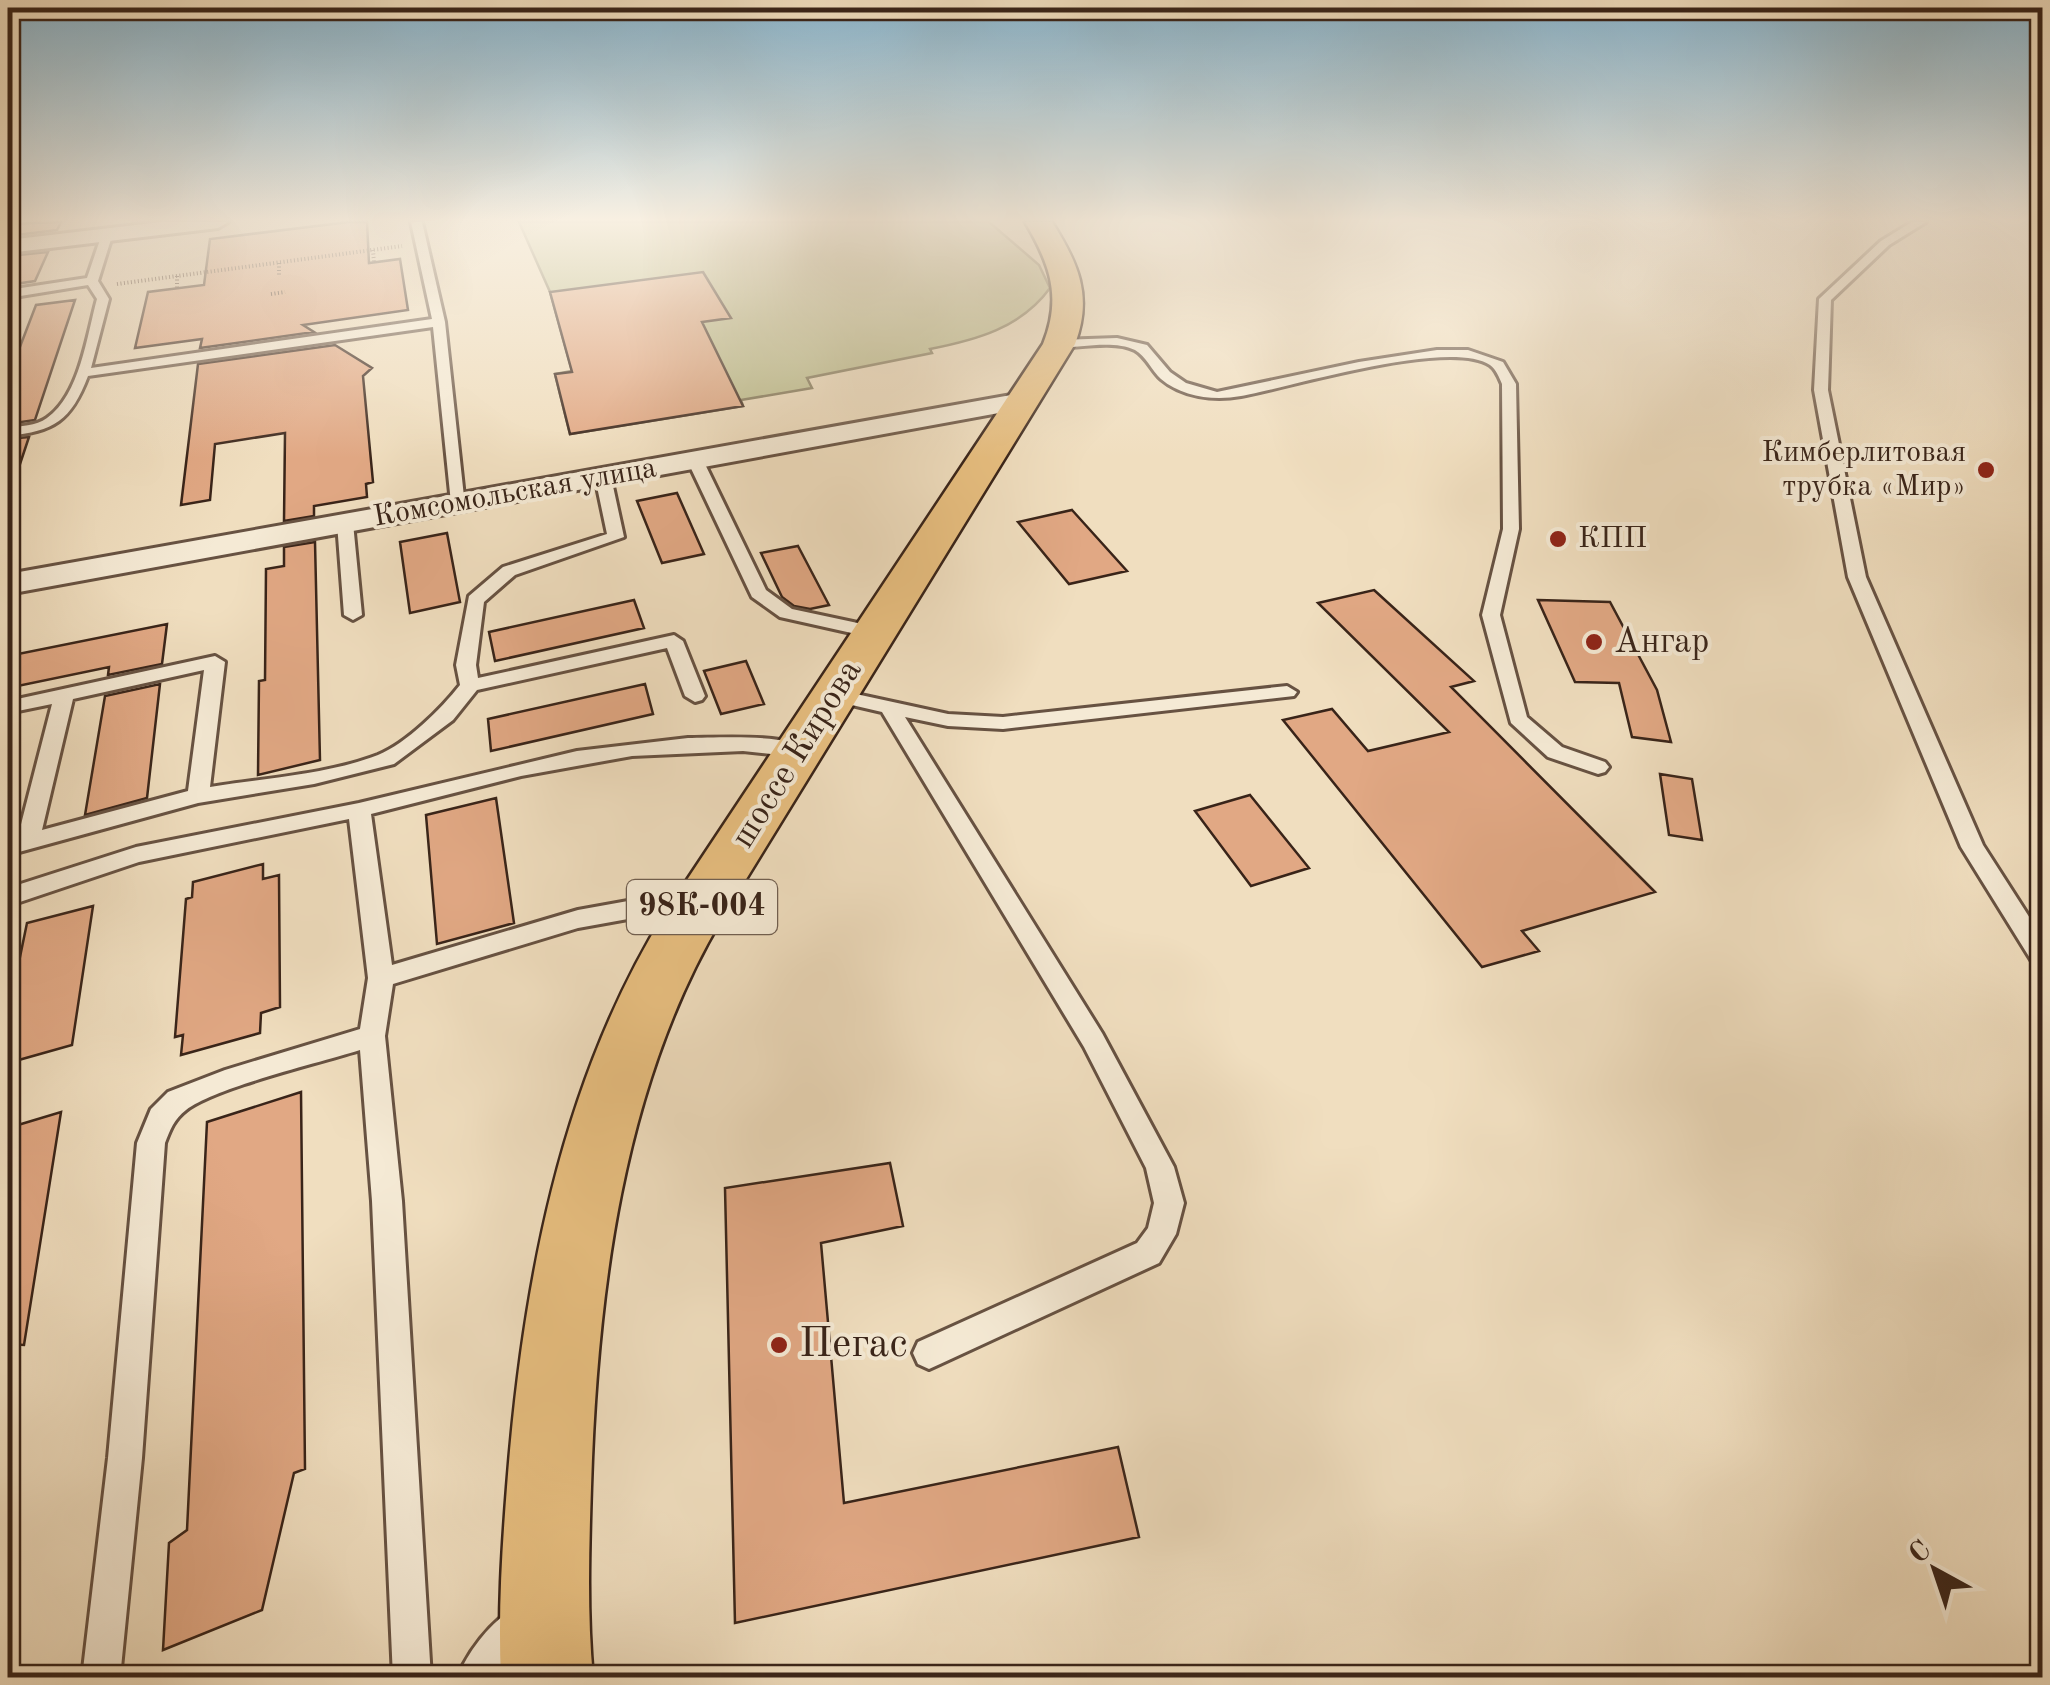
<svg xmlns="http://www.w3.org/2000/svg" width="2050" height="1685" font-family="'Old Standard TT',serif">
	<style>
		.green { fill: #bec08f; stroke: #7c7254; stroke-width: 2.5 }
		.building { fill: #e1a884; stroke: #392419; stroke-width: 2.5 }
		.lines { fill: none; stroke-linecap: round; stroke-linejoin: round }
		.lane-casing { stroke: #675242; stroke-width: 6 }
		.street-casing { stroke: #675242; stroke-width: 6 }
		.primary-casing { stroke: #392419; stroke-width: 5 }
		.path { stroke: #392419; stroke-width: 4; stroke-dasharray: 1 2.5; stroke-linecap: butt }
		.lane { fill: #f5ead5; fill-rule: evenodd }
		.street { fill: #f5ead5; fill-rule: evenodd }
		.primary { fill: #e8bf80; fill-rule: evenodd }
		.poi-dot { fill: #8f2418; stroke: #f5ead5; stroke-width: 4 }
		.labels { text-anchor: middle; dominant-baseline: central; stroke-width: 8; stroke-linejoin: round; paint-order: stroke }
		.far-poi-label { font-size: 30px; fill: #392419; stroke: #f5ead5; text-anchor: end }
		.far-street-label { font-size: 30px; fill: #392419; stroke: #f5ead5 }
		.shield { fill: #f5ead5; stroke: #715f51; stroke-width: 2.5 }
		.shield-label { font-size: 32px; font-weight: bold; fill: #392419 }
		.poi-label { font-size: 35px; fill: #392419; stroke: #f5ead5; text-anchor: start }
		.street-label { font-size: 35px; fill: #392419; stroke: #f5ead5 }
		.near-poi-label { font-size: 42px; fill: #392419; stroke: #f5ead5; text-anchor: start }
	</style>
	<rect width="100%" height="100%" fill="#f0debf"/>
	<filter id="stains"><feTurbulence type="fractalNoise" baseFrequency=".002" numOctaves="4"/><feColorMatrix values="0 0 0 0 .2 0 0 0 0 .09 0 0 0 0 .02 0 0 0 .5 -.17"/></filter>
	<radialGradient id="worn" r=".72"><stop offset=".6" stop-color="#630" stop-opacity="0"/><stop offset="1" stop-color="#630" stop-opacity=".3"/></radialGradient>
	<path class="green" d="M519,222H989L1039,265L1050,288C1021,328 976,340 930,349L932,353L807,378L812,388L741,400L743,406L570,434L555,374L572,371L550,292Z"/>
	<path class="building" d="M61,222L57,230L8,236V224Z
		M349,222H367L369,263L400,259L408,310L303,325L314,332L200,348L202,339L135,348L148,292L204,285L210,239Z
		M48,252L35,281L8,285V256Z
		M703,272L731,318L702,322L743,406L570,434L555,374L572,372L550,292Z
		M75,300L35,420L8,424V378L36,305Z
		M335,345L372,368L363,376L373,482L366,484L367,497L314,506V516L284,521L285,433L215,444L210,500L181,505L198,364Z
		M29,437L13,485L8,484V439Z
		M677,493L704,554L662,563L637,501Z
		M1072,510L1127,571L1069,584L1018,522Z
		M447,533L460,602L410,613L400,542Z
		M315,542L320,760L258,775L259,681L265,680L266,569L284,566V547Z
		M798,546L829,605L810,609L794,606L782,597L761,553Z
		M1374,590L1474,681L1451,687L1655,892L1522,931L1539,951L1482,967L1283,720L1332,709L1368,751L1449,732L1318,603Z
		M634,600L644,628L495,661L489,632Z
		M1538,600L1610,602L1657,690L1671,742L1632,737L1619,683L1575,682Z
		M167,624L162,664L108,675L109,667L8,688V656Z
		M746,661L764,704L721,714L704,671Z
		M160,684L147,798L85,815L105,696Z
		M645,684L653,714L491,751L488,719Z
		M1660,774L1692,779L1702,840L1669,835Z
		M1250,795L1309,868L1251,886L1195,811Z
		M496,798L514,923L437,944L426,815Z
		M263,864V879L279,875L280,1007L261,1013L260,1033L181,1055L183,1035L175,1037L186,899L192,897L193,882Z
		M93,906L72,1045L8,1063V1015L27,923Z
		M301,1092L305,1469L294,1473L262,1610L163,1650L169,1543L187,1530L207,1122Z
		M61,1112L24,1345L8,1344V1128Z
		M890,1163L903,1226L821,1243L844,1503L1118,1447L1139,1537L735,1623L725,1188Z"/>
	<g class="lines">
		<g class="lane-casing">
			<path id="lane" d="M411,222H422L445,322L465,506L451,503L433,327L88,376C71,421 54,431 8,436V428C20,426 36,426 47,418C80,395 87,335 97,299L88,285L8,298V290L87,278L102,234L112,236L98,281L109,299L91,368L432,319Z
				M1912,222H1926L1889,245L1831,300L1828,390L1866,577L1983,845L2042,937V965L2033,963L1961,847L1848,577L1814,390L1819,299L1881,241Z
				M1117,338L1147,345L1170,372L1186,383L1217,392L1359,362L1437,350H1468L1503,362L1516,384L1519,529L1500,615L1527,717L1562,747L1605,762L1609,767L1605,772L1598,774L1548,757L1511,723L1482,615L1503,529L1502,384C1499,377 1496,369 1490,365C1449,338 1291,387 1241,396C1214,401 1182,397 1161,379C1152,371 1146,356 1135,350C1115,340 1081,347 1059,348L1052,344L1059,340Z
				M690,457L703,460L766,590L792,609L881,628V636L874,638L780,617L752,597L687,460Z
				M603,472L611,477L624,537L515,575L484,602L476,665L478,678L674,635L683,641L705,696L702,700L695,702L685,696L667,648L477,690L453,720L394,764L314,784L198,803L8,855V839L18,836L52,704L8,713V701L215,656L225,662L210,787C264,778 326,775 378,755C407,743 441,709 460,685L456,665L469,596L503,567L607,534L595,477ZM204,670L188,791L42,830L73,699Z
				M345,518L353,523L362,615L353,620L344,615L337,523Z
				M1287,686L1297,692L1294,696L1003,729L948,726L905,717L1102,1033L1174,1167L1184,1203L1176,1234L1159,1263L940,1364L929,1369L918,1364L913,1353L918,1342L1137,1243L1148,1228L1154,1203L1146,1168L1084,1047L882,712L826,699L823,695L833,689L948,714L1003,717Z
				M688,738C715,738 791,733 808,750L798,757L743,751L632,756L521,776L371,814L392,965L578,910L639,899L693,904L701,907L705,913L701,919L693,922L639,917L578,928L393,984L385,1036L402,1201L431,1678H393L372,1201L360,1050C319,1063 216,1087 186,1110C174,1119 170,1130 165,1143L142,1458L120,1678H82L108,1458L137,1143L151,1109L168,1092L225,1070L360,1029L368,978L349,819L139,862L8,906V888L136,847L359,803L577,751Z"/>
		</g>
		<g class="street-casing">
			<path id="street" d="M161,222H228L218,228L8,253V240Z
				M1022,393L1036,401L1032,407L8,594V574Z
				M539,1594L564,1604L574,1629L564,1654L542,1678H457C473,1641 502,1609 539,1594Z"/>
		</g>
		<g class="primary-casing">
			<path id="primary" d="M1025,222H1052C1078,263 1093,296 1075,344L721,920C622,1087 597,1295 591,1487C589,1550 587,1614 593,1678H501C498,1614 502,1551 507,1487C522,1290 559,1084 665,913L1043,344C1062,297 1050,264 1025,222Z"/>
		</g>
		<path class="path" d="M373,250L374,263
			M279,263V275
			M177,276V288
			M117,284L402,246
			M271,294L285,292"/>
		<use href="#lane" class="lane"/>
		<use href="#street" class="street"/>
		<use href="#primary" class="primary"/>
	</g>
	<linearGradient id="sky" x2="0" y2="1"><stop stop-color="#89b7d1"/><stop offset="0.48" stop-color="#f8f0e2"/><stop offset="1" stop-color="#f8f0e2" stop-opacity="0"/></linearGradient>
	<rect width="2050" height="458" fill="url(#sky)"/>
	<g class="poi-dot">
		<circle cx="1986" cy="470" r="10"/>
		<circle cx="1558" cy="539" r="10"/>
		<circle cx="1594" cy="642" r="10"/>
		<circle cx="779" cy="1345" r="10"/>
	</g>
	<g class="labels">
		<g class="far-poi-label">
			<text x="1966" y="453">Кимберлитовая<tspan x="1966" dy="34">трубка «Мир»</tspan></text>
			<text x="1578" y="539" text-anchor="start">КПП</text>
		</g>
		<g class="far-street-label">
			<text transform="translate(515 493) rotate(-10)">Комсомольская улица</text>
		</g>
		<rect class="shield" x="627" y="880" width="150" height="54" rx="8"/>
		<g class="shield-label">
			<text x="702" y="907">98К-004</text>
		</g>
		<g class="poi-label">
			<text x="1614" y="642">Ангар</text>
		</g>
		<g class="street-label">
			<text transform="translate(797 754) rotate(-58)">шоссе Кирова</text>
		</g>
		<g class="near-poi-label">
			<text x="799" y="1345">Пегас</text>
		</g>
	</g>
	<rect width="2050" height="1685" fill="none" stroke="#f0debf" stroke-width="40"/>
	<rect x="10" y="10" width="2030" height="1665" fill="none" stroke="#392419" stroke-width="5"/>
	<rect x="20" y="20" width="2010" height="1645" fill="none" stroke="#392419" stroke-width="2.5"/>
	<g transform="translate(1935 1570) rotate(320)" stroke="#f5ead5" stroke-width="8" paint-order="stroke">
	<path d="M0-8L18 38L0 25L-18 38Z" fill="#392419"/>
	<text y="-15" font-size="28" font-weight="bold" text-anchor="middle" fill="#392419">С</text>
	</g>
	<rect width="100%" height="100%" filter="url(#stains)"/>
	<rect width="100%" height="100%" fill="url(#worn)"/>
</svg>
